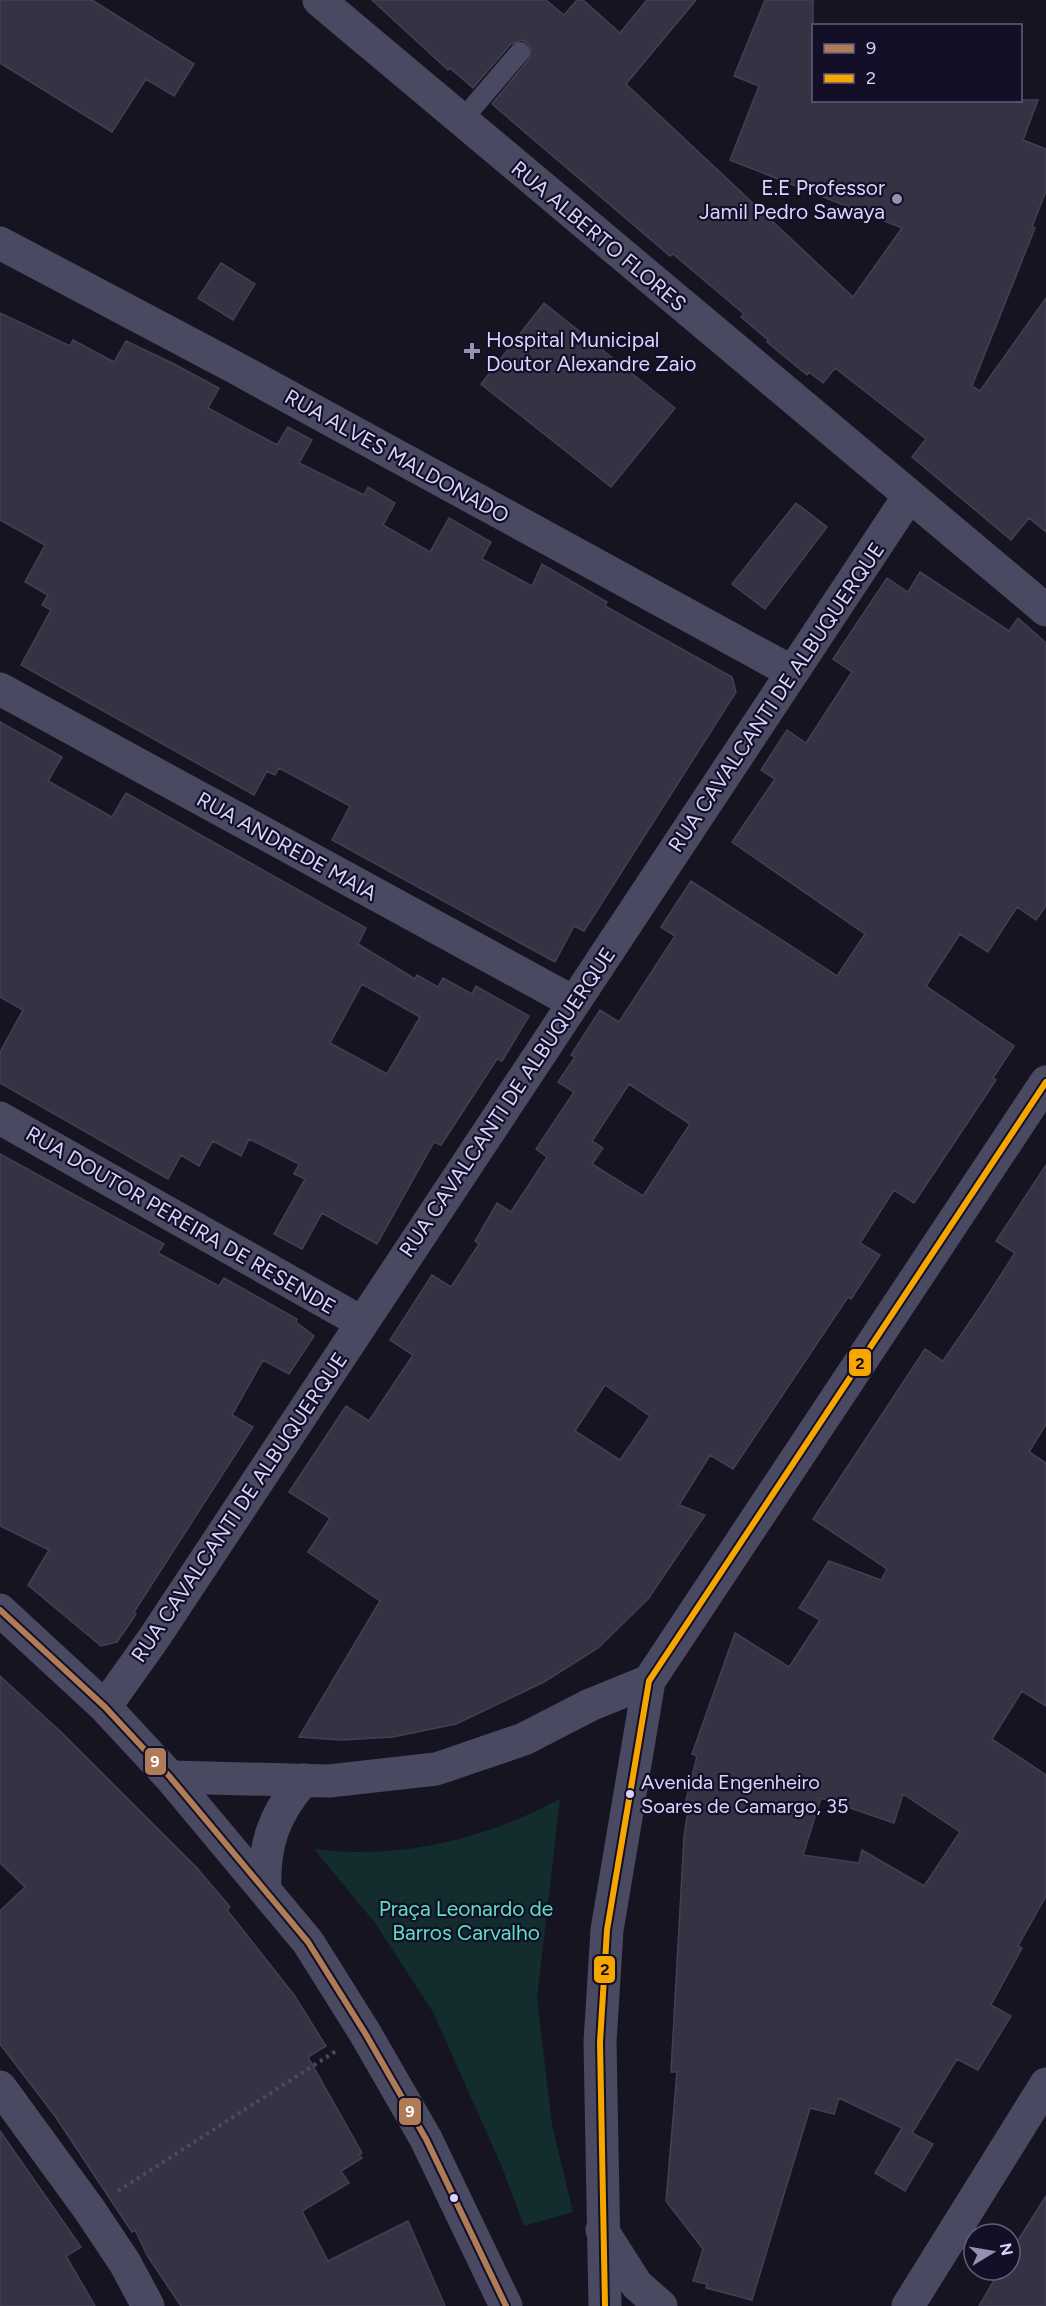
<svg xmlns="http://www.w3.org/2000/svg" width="1046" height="2306" font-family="Figtree,sans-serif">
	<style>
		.green { fill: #132c2d }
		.building { fill: #343243; stroke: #433f54; stroke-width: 1.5; fill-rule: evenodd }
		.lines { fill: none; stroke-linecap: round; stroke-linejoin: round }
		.path { stroke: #44505f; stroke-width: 4; stroke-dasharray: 3 4.5; stroke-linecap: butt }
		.service { stroke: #4a4962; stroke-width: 20 }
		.minor { stroke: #4a4962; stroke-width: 33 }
		.tertiary { stroke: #4a4962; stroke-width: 33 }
		.bus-1-casing { stroke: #130f26; stroke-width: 10 }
		.bus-2-casing { stroke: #130f26; stroke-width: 10 }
		.bus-1 { stroke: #b07c57; stroke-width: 6 }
		.bus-2 { stroke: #f7a600; stroke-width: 6 }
		.poi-dot { fill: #9591b1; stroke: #130f26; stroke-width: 2 }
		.bus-dot { fill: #d9d4ff; stroke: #130f26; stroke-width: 2 }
		.labels { text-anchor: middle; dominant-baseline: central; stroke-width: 4.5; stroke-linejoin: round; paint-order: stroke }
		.bus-label { font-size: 20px; fill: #d9d4ff; stroke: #130f26; text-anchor: start }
		.poi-label { font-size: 21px; fill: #d9d4ff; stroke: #130f26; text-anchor: end }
		.street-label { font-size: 21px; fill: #d9d4ff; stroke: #130f26 }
		.park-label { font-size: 21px; fill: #5fe0c0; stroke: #130f26 }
		.line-badge { stroke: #130f26; stroke-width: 2 }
		.badge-label { font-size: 16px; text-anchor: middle; font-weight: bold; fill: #fff }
		.pale-badge-label { font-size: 16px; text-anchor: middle; font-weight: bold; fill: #111 }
	</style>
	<rect width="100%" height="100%" fill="#161421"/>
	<path class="green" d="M560,1799L537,1998L552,2125L573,2212L524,2226L502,2167L433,2012L375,1923L314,1849C400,1860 485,1839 560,1799Z"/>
	<path class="building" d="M0,0H92L194,64L174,96L146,79L112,132L0,63Z
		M372,0H546L564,15L577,0H583L620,33L647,0H696L626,84L853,297L902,228L730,160L759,86L734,76L765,0H813V100H1038L1023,140L1046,149V191L1032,227L1035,228L972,386L980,391L1046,298V532L1029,518L1011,540L912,457L926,439L835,368L823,383L809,372L807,375L767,342L768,340L741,317L744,314L673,254L670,256L492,104L529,59L531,49L527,43L522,40L511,44L473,88L450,68L448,70Z
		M221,263L255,284L233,320L198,298Z
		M544,303L675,408L611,487L481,384Z
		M0,313L70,346L73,340L114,362L126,341L174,364L219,388L208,408L277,445L288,427L312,440L299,463L364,495L368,487L395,503L383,525L430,552L449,518L491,542L482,559L532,586L542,564L607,602L605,606L732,677L736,692L584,931L574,926L555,962L332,840L350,806L279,768L275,775L267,771L254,795L21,665L51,610L42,605L48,595L25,582L45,545L0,520Z
		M796,503L827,527L765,609L732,584Z
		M920,572L1009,631L1018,618L1046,643V906L1036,920L1017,907L988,952L960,934L926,986L1014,1046L993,1078L996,1080L914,1203L894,1190L860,1243L880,1255L851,1299L848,1297L733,1469L710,1455L679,1505L705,1515L648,1599L598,1648L544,1682L456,1724L393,1737L341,1740L299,1737L380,1601L308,1552L330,1518L289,1492L346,1406L369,1421L413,1355L390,1340L432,1275L451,1287L479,1244L475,1241L497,1203L511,1212L547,1157L536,1149L574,1092L558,1082L575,1057L571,1055L600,1010L619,1022L675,936L661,927L691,881L837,976L865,934L732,842L775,779L761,770L787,730L806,743L852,672L833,659L887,578L908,592ZM629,1084L690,1124L643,1196L592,1164L603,1148L592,1141ZM605,1385L650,1416L620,1460L575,1431Z
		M0,722L62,757L48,781L112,817L126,793L366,928L358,944L415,979L417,975L438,987L443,978L472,994L476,986L529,1016L502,1061L497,1059L441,1145L434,1142L377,1244L322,1213L302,1249L274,1234L305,1179L294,1174L299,1164L249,1139L241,1156L213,1141L199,1166L181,1155L168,1179L0,1083V1052L23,1010L0,997ZM362,984L420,1017L387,1074L330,1043Z
		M0,1154L164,1244L158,1253L219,1286L224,1278L297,1319L296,1322L314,1336L289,1374L263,1360L232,1415L253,1427L134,1612L136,1614L117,1642L101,1646L28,1585L49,1550L0,1526Z
		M1046,1165V1424L1029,1452L1046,1463V1706L1022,1691L992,1739L1046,1775V1896L1018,1946L1022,1948L991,2005L1011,2016L978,2070L957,2059L912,2133L933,2144L905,2191L875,2173L902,2128L839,2098L834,2114L810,2108L752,2300L706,2288L707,2284L693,2281L703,2249L666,2201L677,2072H671L684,1837L688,1810L684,1809L697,1756L692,1754L735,1633L789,1667L820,1620L799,1608L829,1561L881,1580L887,1569L813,1519L925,1349L943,1361L982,1304L1015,1253L996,1241ZM903,1794L960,1832L924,1886L862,1850L859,1863L803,1855L821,1798L894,1823Z
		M0,1676L61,1732L197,1868L230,1907L227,1910L294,1995L326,2046L308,2057L362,2153L359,2155L362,2158L341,2171L349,2183L302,2211L328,2261L408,2221L445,2306H181L148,2257L135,2230L132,2232L55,2116L0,2044V1911L25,1887L0,1863Z
		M0,2131L81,2247L66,2256L95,2306H0Z
		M1046,2196V2306H979L1000,2270H1010V2253Z"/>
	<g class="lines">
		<path class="path" d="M118,2191L336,2051"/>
		<path class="service" d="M462,120L520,52"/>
		<path class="minor" d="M319,0L1046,610
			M0,243L236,368L792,672
			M0,689L573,1002
			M0,1118L361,1322
			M105,1707L154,1638L909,496
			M0,2087L89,2209L125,2263L148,2306"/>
		<path class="tertiary" d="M0,1610L105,1707L170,1777L308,1942L365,2033L426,2139L506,2306
			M170,1777L329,1781L436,1769L524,1739L590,1705L649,1681
			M265,1890C263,1846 274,1813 304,1780
			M602,2230L637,2285L661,2306
			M605,2306L600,2042L607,1930L649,1681L1046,1082
			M908,2306L1046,2084"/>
		<g class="bus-1-casing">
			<path id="bus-1" d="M0,1610L105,1707L170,1777L308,1942L365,2033L426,2139L506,2306"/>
		</g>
		<g class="bus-2-casing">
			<path id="bus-2" d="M605,2306L600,2042L607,1930L649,1681L1046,1082"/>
		</g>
		<use href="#bus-1" class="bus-1"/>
		<use href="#bus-2" class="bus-2"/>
	</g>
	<g class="poi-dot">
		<circle cx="897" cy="199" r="6"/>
		<path d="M469 342h6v6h6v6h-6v6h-6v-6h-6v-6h6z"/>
	</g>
	<g class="bus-dot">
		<circle cx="630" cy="1794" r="5"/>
		<circle cx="454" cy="2198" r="5"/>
	</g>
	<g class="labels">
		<g class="bus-label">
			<text x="641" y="1782">Avenida Engenheiro<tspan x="641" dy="24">Soares de Camargo, 35</tspan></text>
		</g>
		<g class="poi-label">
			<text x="885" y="187">E.E Professor<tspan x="885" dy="24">Jamil Pedro Sawaya</tspan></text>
			<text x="486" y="339" text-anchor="start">Hospital Municipal<tspan x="486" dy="24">Doutor Alexandre Zaio</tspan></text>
		</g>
		<g class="street-label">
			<text transform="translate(599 236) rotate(40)">RUA ALBERTO FLORES</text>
			<text transform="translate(397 456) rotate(29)">RUA ALVES MALDONADO</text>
			<text transform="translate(776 697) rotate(-56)">RUA CAVALCANTI DE ALBUQUERQUE</text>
			<text transform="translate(287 846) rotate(29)">RUA ANDREDE MAIA</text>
			<text transform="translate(507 1102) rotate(-56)">RUA CAVALCANTI DE ALBUQUERQUE</text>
			<text transform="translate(181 1220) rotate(30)">RUA DOUTOR PEREIRA DE RESENDE</text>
			<text transform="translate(239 1507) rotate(-56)">RUA CAVALCANTI DE ALBUQUERQUE</text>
		</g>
		<g class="park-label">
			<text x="466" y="1908">Praça Leonardo de<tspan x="466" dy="24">Barros Carvalho</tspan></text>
		</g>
	</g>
	<g class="line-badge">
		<rect x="848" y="1348" width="24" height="29" rx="6" fill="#f7a600"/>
		<rect x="144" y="1747" width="23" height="29" rx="6" fill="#b07c57"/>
		<rect x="593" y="1955" width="23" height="29" rx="6" fill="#f7a600"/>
		<rect x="398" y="2097" width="24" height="29" rx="6" fill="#b07c57"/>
	</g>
	<g class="badge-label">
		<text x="155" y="1767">9</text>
		<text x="410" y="2117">9</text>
	</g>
	<g class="pale-badge-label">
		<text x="860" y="1369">2</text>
		<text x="605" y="1975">2</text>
	</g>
	<rect x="812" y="24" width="210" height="78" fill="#130f26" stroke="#625e7d" stroke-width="1.5"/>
	<rect x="824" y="44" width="30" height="9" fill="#b07c57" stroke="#625e7d" stroke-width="1.5"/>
	<text x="866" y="54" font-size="18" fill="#d9d4ff">9</text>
	<rect x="824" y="74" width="30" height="9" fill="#f7a600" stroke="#625e7d" stroke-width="1.5"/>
	<text x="866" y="84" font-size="18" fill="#d9d4ff">2</text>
	<g transform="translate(992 2252) rotate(79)"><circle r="28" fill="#130f26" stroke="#625e7d" stroke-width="1.5"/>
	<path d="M0-4.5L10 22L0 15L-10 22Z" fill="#9591b1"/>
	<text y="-9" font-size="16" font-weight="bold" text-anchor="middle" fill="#d9d4ff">N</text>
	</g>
</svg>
